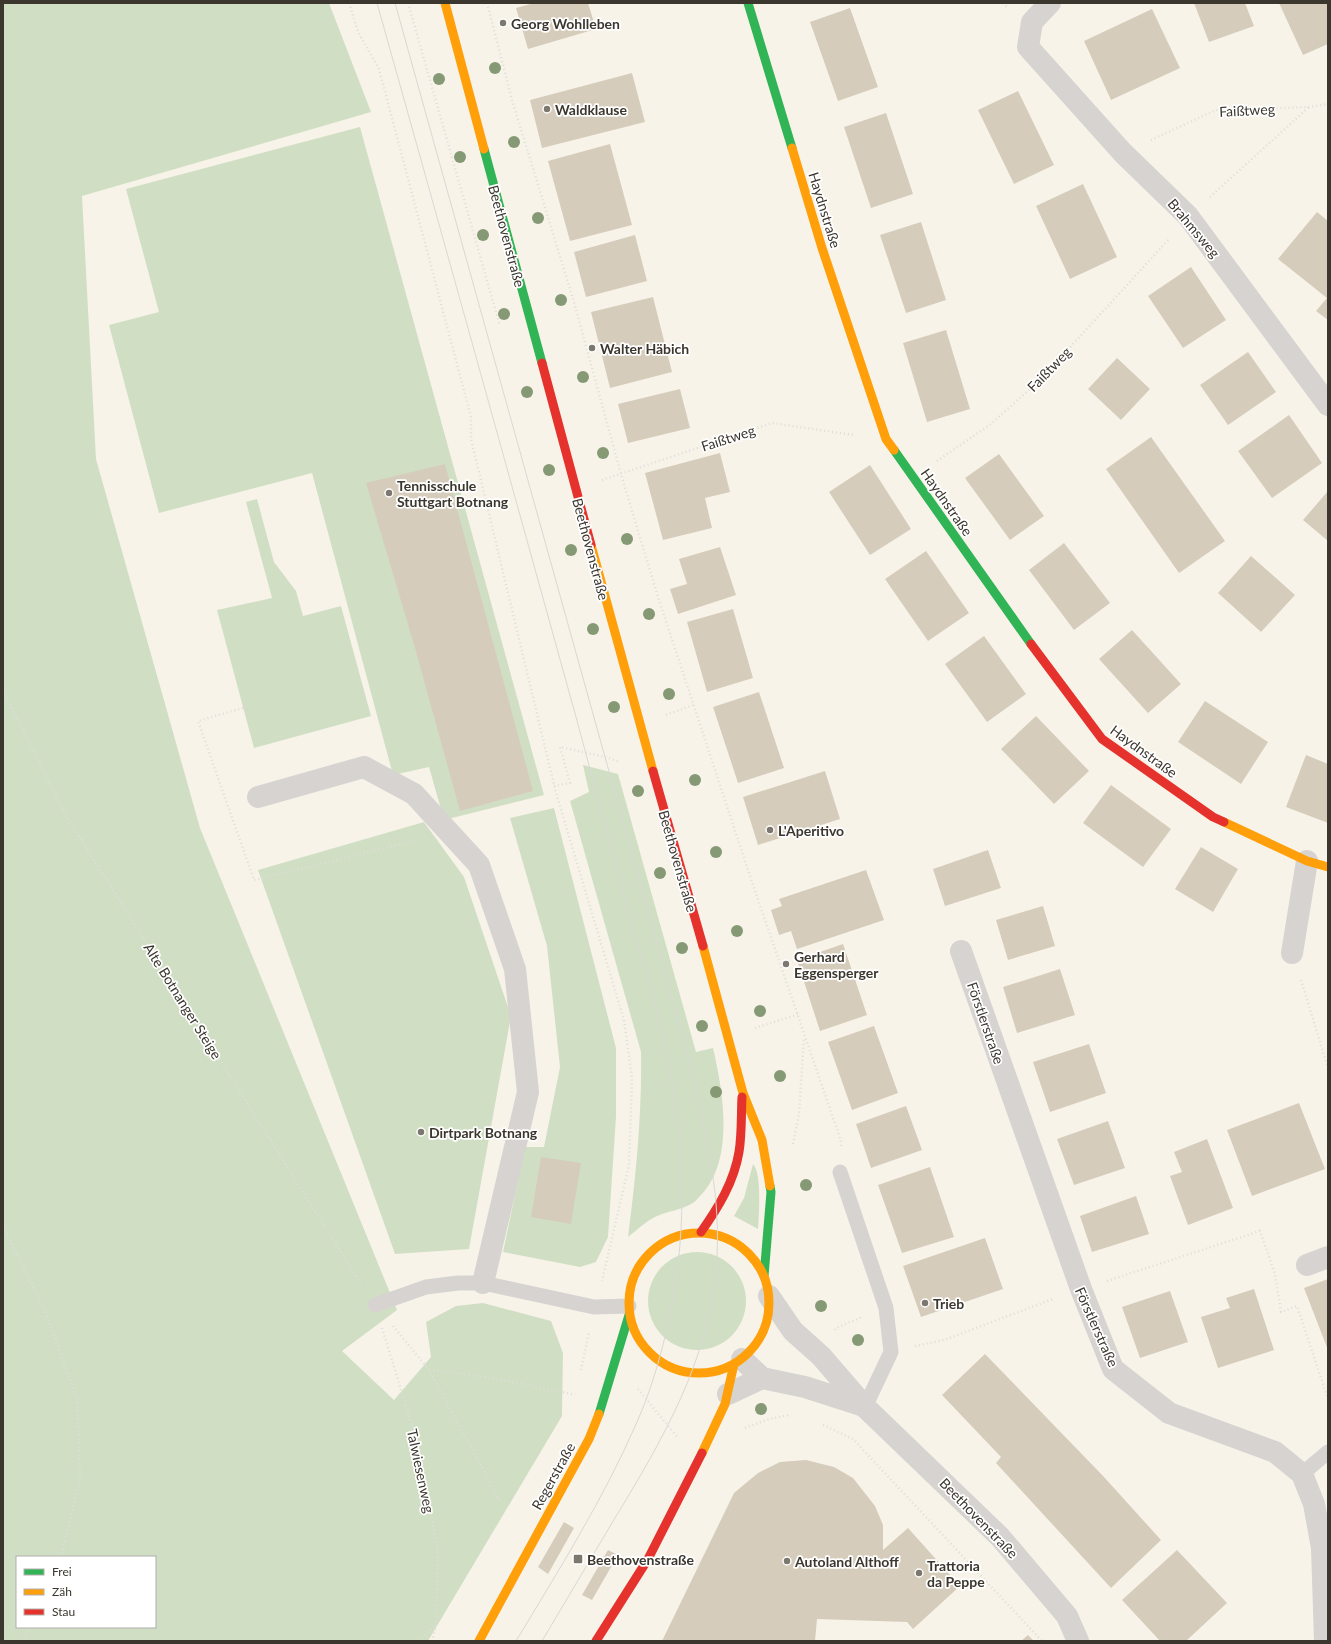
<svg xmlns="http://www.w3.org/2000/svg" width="1331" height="1644" font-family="Lato,sans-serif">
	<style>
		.green { fill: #d0dfc4; fill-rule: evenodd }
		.building { fill: #d6ccbb }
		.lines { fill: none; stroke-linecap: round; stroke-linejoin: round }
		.path { stroke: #deddda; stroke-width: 2.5; stroke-dasharray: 1 3; stroke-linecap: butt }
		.lane { stroke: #d6d3d1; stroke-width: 15 }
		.street { stroke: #d6d3d1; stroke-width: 22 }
		.fast { stroke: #30b455; stroke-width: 9 }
		.slow { stroke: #ff9f0a; stroke-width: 9 }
		.jam { stroke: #e5322d; stroke-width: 9 }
		.tram { stroke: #d9d8d5; stroke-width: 1 }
		.tree { fill: #869975 }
		.poi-dot { fill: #7d786f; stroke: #fff; stroke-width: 1.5 }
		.labels { text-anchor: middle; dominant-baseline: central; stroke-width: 3.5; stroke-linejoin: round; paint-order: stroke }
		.poi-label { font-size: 14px; font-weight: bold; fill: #3b362e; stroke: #fff; text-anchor: start }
		.street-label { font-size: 14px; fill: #3b362e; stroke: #fff }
	</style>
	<rect width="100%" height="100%" fill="#f8f3e9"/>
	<path class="green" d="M3,3H329L371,112L82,196L96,459L200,828L397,1310L342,1351L394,1400L431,1357L426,1322L456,1306L483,1303L551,1321L563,1353L562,1416L428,1641H3ZM17,1557H155V1627H17Z
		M360,127L544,795L444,820L429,767L393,775L312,473L159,513L109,325L159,312L126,189Z
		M257,499L274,562L296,591L303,616L341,606L371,716L254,748L217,610L272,598L246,502Z
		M583,765L618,774L696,1052L713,1048C723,1091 735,1159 701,1195C699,1197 696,1201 693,1203C682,1210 667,1211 655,1217C645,1222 637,1230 628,1237C636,1175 642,1114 641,1052L570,801L589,792Z
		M554,808L616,1048V1117L608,1237L596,1262L580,1267L503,1252L525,1147H544L560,1067L547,946L510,818Z
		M424,822L464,877L511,1016L469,1249L395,1254L258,870Z
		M753,1164C762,1173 759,1215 758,1229L734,1216L744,1198Z
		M648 1301a49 49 0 1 1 98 0a49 49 0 1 1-98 0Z"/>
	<path class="building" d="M534,3H588L596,29L528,49L516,8Z
		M1194,3H1245L1254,26L1209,42Z
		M1279,3H1328V44L1303,55Z
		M850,8L878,87L838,101L810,22Z
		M1152,9L1180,68L1111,100L1084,41Z
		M632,73L645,122L542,148L530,100Z
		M1018,91L1054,165L1014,184L978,110Z
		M886,113L913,194L871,208L844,127Z
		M610,144L632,225L570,241L548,161Z
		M1083,184L1117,257L1070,279L1036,206Z
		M1317,212L1328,221V320L1316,311L1327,298L1278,259Z
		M921,222L946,300L906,313L880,235Z
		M635,235L647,281L586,297L574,252Z
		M1191,267L1226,320L1183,348L1148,296Z
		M653,297L672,372L610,388L591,312Z
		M946,330L970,409L927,422L903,343Z
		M1248,352L1276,392L1228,425L1200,385Z
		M1117,358L1150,389L1121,420L1088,389Z
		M680,389L690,428L628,443L618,404Z
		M1289,415L1322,463L1272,498L1238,451Z
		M1151,437L1225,541L1179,573L1106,469Z
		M720,453L730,492L705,498L712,528L663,540L645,473Z
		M999,454L1044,516L1010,540L965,478Z
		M445,464L533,791L460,811L415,648L366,483Z
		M870,465L911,529L870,555L829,492Z
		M1328,491V541L1303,520Z
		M1064,543L1110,603L1074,630L1029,570Z
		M720,547L736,595L678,614L670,589L687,584L679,559Z
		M926,551L969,613L928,641L885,579Z
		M1251,556L1295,595L1261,632L1218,593Z
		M733,609L753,678L707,692L687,622Z
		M1132,630L1181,684L1148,713L1099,659Z
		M984,636L1026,694L987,722L945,664Z
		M759,692L784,768L738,783L713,707Z
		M1205,701L1268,742L1241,784L1178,742Z
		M1036,716L1089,771L1054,804L1001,749Z
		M1306,755L1328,764V823L1286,807Z
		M825,771L840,819L758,845L743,797Z
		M1111,785L1171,829L1143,867L1083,823Z
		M1201,847L1238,869L1213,912L1175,889Z
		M988,850L1001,888L945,906L933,869Z
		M866,870L884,920L797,949L791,931L779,935L771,910L782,906L779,899Z
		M1043,906L1055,946L1008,960L996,920Z
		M843,944L867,1015L820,1031L797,960Z
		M1060,969L1075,1015L1017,1033L1003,987Z
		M874,1026L898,1093L852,1110L828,1042Z
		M1089,1044L1106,1093L1050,1112L1033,1062Z
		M1299,1103L1325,1169L1252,1196L1227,1130Z
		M906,1106L922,1150L871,1168L856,1124Z
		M1108,1121L1125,1168L1074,1185L1057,1139Z
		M1207,1139L1233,1208L1188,1225L1170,1176L1182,1172L1174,1152Z
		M541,1157L581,1163L571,1224L531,1217Z
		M930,1167L954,1237L902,1253L878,1185Z
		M1136,1196L1149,1234L1092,1252L1080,1216Z
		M985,1238L1003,1289L921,1317L903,1266Z
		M1328,1279V1350L1304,1288Z
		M1254,1289L1274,1350L1218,1368L1201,1317L1230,1308L1226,1298Z
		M1170,1291L1188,1342L1140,1358L1122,1307Z
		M985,1354L1104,1477L1161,1540L1111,1588L996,1463L1001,1457L942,1395Z
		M806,1460L834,1467L853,1478L875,1506L883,1525V1550L908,1528L960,1586L913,1629L907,1622L817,1619L815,1641H662L734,1493L758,1473L780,1462Z
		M564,1522L574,1528L548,1574L538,1567Z
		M608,1550L618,1555L592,1600L582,1595Z
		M1177,1550L1227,1603L1186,1641H1160L1122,1600Z
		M1028,1635L1034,1641H1021Z"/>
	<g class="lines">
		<path class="path" d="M349,3L358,32L379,69L471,417V439L556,793L624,1020L632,1078L629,1165L602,1281
			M408,3L500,326
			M487,3L512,100L574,302L621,474L658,597L752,882L841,1141V1148
			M1003,3L1007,7
			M1151,140L1216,110L1309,107L1328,104
			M1210,197L1309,107
			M937,461L991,424L1042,378L1169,239
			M602,480L772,423L854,435
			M3,690L65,814L361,1284
			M243,708L198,721L254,880L418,840
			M666,715L693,705
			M554,786L570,783L560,747L605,757L620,762
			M1301,980L1328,1068
			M755,1028L799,1014
			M793,1144L799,1114L804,1038
			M3,1226L45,1311L77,1399L80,1479L61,1557
			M1107,1281L1260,1231L1275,1274L1281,1312L1297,1306L1328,1399
			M393,1326L429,1370L500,1501
			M382,1328L415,1435L438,1550L436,1625L432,1641
			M835,1330L836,1328L862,1317
			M915,1346L944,1340L1053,1299
			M429,1370C479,1375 526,1384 575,1395
			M581,1370L589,1332
			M638,1389L678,1438
			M823,1425L853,1439L1042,1641
			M745,1428L769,1419L790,1415
			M23,1641L30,1627
			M419,1641L435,1625"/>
		<path class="lane" d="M840,1172L886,1308L891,1352L865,1407
			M375,1305L426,1287L458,1283H483L594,1307L629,1306
			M1302,1474L1328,1452"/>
		<path class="street" d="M1050,3L1032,22L1028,47L1123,153L1188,216L1328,405
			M258,797L364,767L414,794L479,865L515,969L528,1092L483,1283
			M961,951L1081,1289L1113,1369L1169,1413L1275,1452L1302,1474L1314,1504L1322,1548L1325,1641
			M1292,953L1307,861
			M1307,1265L1328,1257
			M769,1296L793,1331L821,1356L865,1407L1000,1537L1067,1616L1078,1641
			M742,1359L762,1378L805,1387L864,1406
			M728,1394L762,1378"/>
		<path class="fast" d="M748,3L792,148
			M484,149L542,363
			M894,450L1031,644
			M764,1276L771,1192L770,1186
			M599,1414L629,1315"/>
		<path class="slow" d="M445,3L484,149
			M792,148L822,248L886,439L894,450
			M591,545L653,771
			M1224,822L1307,861L1328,867
			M703,946L743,1093L762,1140L770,1186
			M629 1303a70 70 0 1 1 140 0a70 70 0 1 1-140 0Z
			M702,1453L725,1404L734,1364
			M479,1641L589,1439L599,1414"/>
		<path class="jam" d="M542,363L591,545
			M1031,644L1102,739L1213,817L1224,822
			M653,771L703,946
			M701,1232C718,1208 734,1182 739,1152C742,1134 741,1115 742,1097
			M596,1641L648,1559L702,1453"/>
		<path class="tram" d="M377,3C444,241 510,479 576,717C595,786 613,856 632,925C638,947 646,969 652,991C676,1083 689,1170 678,1264C672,1315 658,1375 637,1422C604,1498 559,1570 516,1641
			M395,3L683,1037C700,1109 721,1182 717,1256C712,1357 663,1439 612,1523C589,1562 565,1602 542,1641"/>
	</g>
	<g class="tree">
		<circle cx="495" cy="68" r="6"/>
		<circle cx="439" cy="79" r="6"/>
		<circle cx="514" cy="142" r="6"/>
		<circle cx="460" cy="157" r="6"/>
		<circle cx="538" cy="218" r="6"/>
		<circle cx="483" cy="235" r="6"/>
		<circle cx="561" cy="300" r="6"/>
		<circle cx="504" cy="314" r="6"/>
		<circle cx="583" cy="377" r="6"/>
		<circle cx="527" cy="392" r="6"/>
		<circle cx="603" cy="453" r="6"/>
		<circle cx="549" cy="470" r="6"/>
		<circle cx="627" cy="539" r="6"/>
		<circle cx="571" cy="550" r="6"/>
		<circle cx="649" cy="614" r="6"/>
		<circle cx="593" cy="629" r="6"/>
		<circle cx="669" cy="694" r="6"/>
		<circle cx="614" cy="707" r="6"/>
		<circle cx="695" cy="780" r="6"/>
		<circle cx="638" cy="791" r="6"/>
		<circle cx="716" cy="852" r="6"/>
		<circle cx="660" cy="873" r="6"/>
		<circle cx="737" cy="931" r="6"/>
		<circle cx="682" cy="948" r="6"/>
		<circle cx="760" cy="1011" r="6"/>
		<circle cx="702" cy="1026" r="6"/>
		<circle cx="780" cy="1076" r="6"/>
		<circle cx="716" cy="1092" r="6"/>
		<circle cx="806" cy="1185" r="6"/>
		<circle cx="821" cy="1306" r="6"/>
		<circle cx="858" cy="1340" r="6"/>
		<circle cx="761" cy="1409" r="6"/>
	</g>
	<g class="poi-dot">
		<circle cx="503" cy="23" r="4"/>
		<circle cx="547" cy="109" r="4"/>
		<circle cx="592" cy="348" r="4"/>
		<circle cx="389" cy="493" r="4"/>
		<circle cx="770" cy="830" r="4"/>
		<circle cx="786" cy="964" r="4"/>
		<circle cx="421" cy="1132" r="4"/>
		<circle cx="925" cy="1303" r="4"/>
		<rect x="573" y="1554" width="10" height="10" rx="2"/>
		<circle cx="787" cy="1561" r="4"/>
		<circle cx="919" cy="1573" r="4"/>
	</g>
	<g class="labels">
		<g class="poi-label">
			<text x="511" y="23">Georg Wohlleben</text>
			<text x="555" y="109">Waldklause</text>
			<text x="600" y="348">Walter Häbich</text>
			<text x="397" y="485">Tennisschule<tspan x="397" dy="16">Stuttgart Botnang</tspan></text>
			<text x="778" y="830">L'Aperitivo</text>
			<text x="794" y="956">Gerhard<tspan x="794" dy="16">Eggensperger</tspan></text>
			<text x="429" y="1132">Dirtpark Botnang</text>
			<text x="933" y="1303">Trieb</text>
			<text x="587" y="1559">Beethovenstraße</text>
			<text x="795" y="1561">Autoland Althoff</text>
			<text x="927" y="1565">Trattoria<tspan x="927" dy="16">da Peppe</tspan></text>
		</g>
		<g class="street-label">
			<text transform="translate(1247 110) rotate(-3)">Faißtweg</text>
			<text transform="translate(825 210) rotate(73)">Haydnstraße</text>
			<text transform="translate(1194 228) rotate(50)">Brahmsweg</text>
			<text transform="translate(507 236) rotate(75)">Beethovenstraße</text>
			<text transform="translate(1049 369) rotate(-46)">Faißtweg</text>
			<text transform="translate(728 438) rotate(-18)">Faißtweg</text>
			<text transform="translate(947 502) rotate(55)">Haydnstraße</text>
			<text transform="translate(591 549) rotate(75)">Beethovenstraße</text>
			<text transform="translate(1144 751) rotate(36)">Haydnstraße</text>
			<text transform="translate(678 861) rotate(74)">Beethovenstraße</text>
			<text transform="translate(183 1001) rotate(58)">Alte Botnanger Steige</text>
			<text transform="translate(986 1023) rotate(71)">Förstlerstraße</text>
			<text transform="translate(1097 1327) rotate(66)">Förstlerstraße</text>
			<text transform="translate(421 1471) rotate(78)">Talwiesenweg</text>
			<text transform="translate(553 1476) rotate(-61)">Regerstraße</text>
			<text transform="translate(979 1518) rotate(46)">Beethovenstraße</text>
		</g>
	</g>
	<rect width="1331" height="1644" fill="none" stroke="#3b362e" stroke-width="8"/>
	<rect x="16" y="1556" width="140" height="72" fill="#ffffff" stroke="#b1afab"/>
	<rect x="24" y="1569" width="20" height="6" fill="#30b455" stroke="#b1afab"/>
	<text x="52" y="1576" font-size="12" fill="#3b362e">Frei</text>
	<rect x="24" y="1589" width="20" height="6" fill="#ff9f0a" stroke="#b1afab"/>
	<text x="52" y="1596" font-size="12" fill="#3b362e">Zäh</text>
	<rect x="24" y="1609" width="20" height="6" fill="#e5322d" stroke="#b1afab"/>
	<text x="52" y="1616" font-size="12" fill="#3b362e">Stau</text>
</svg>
